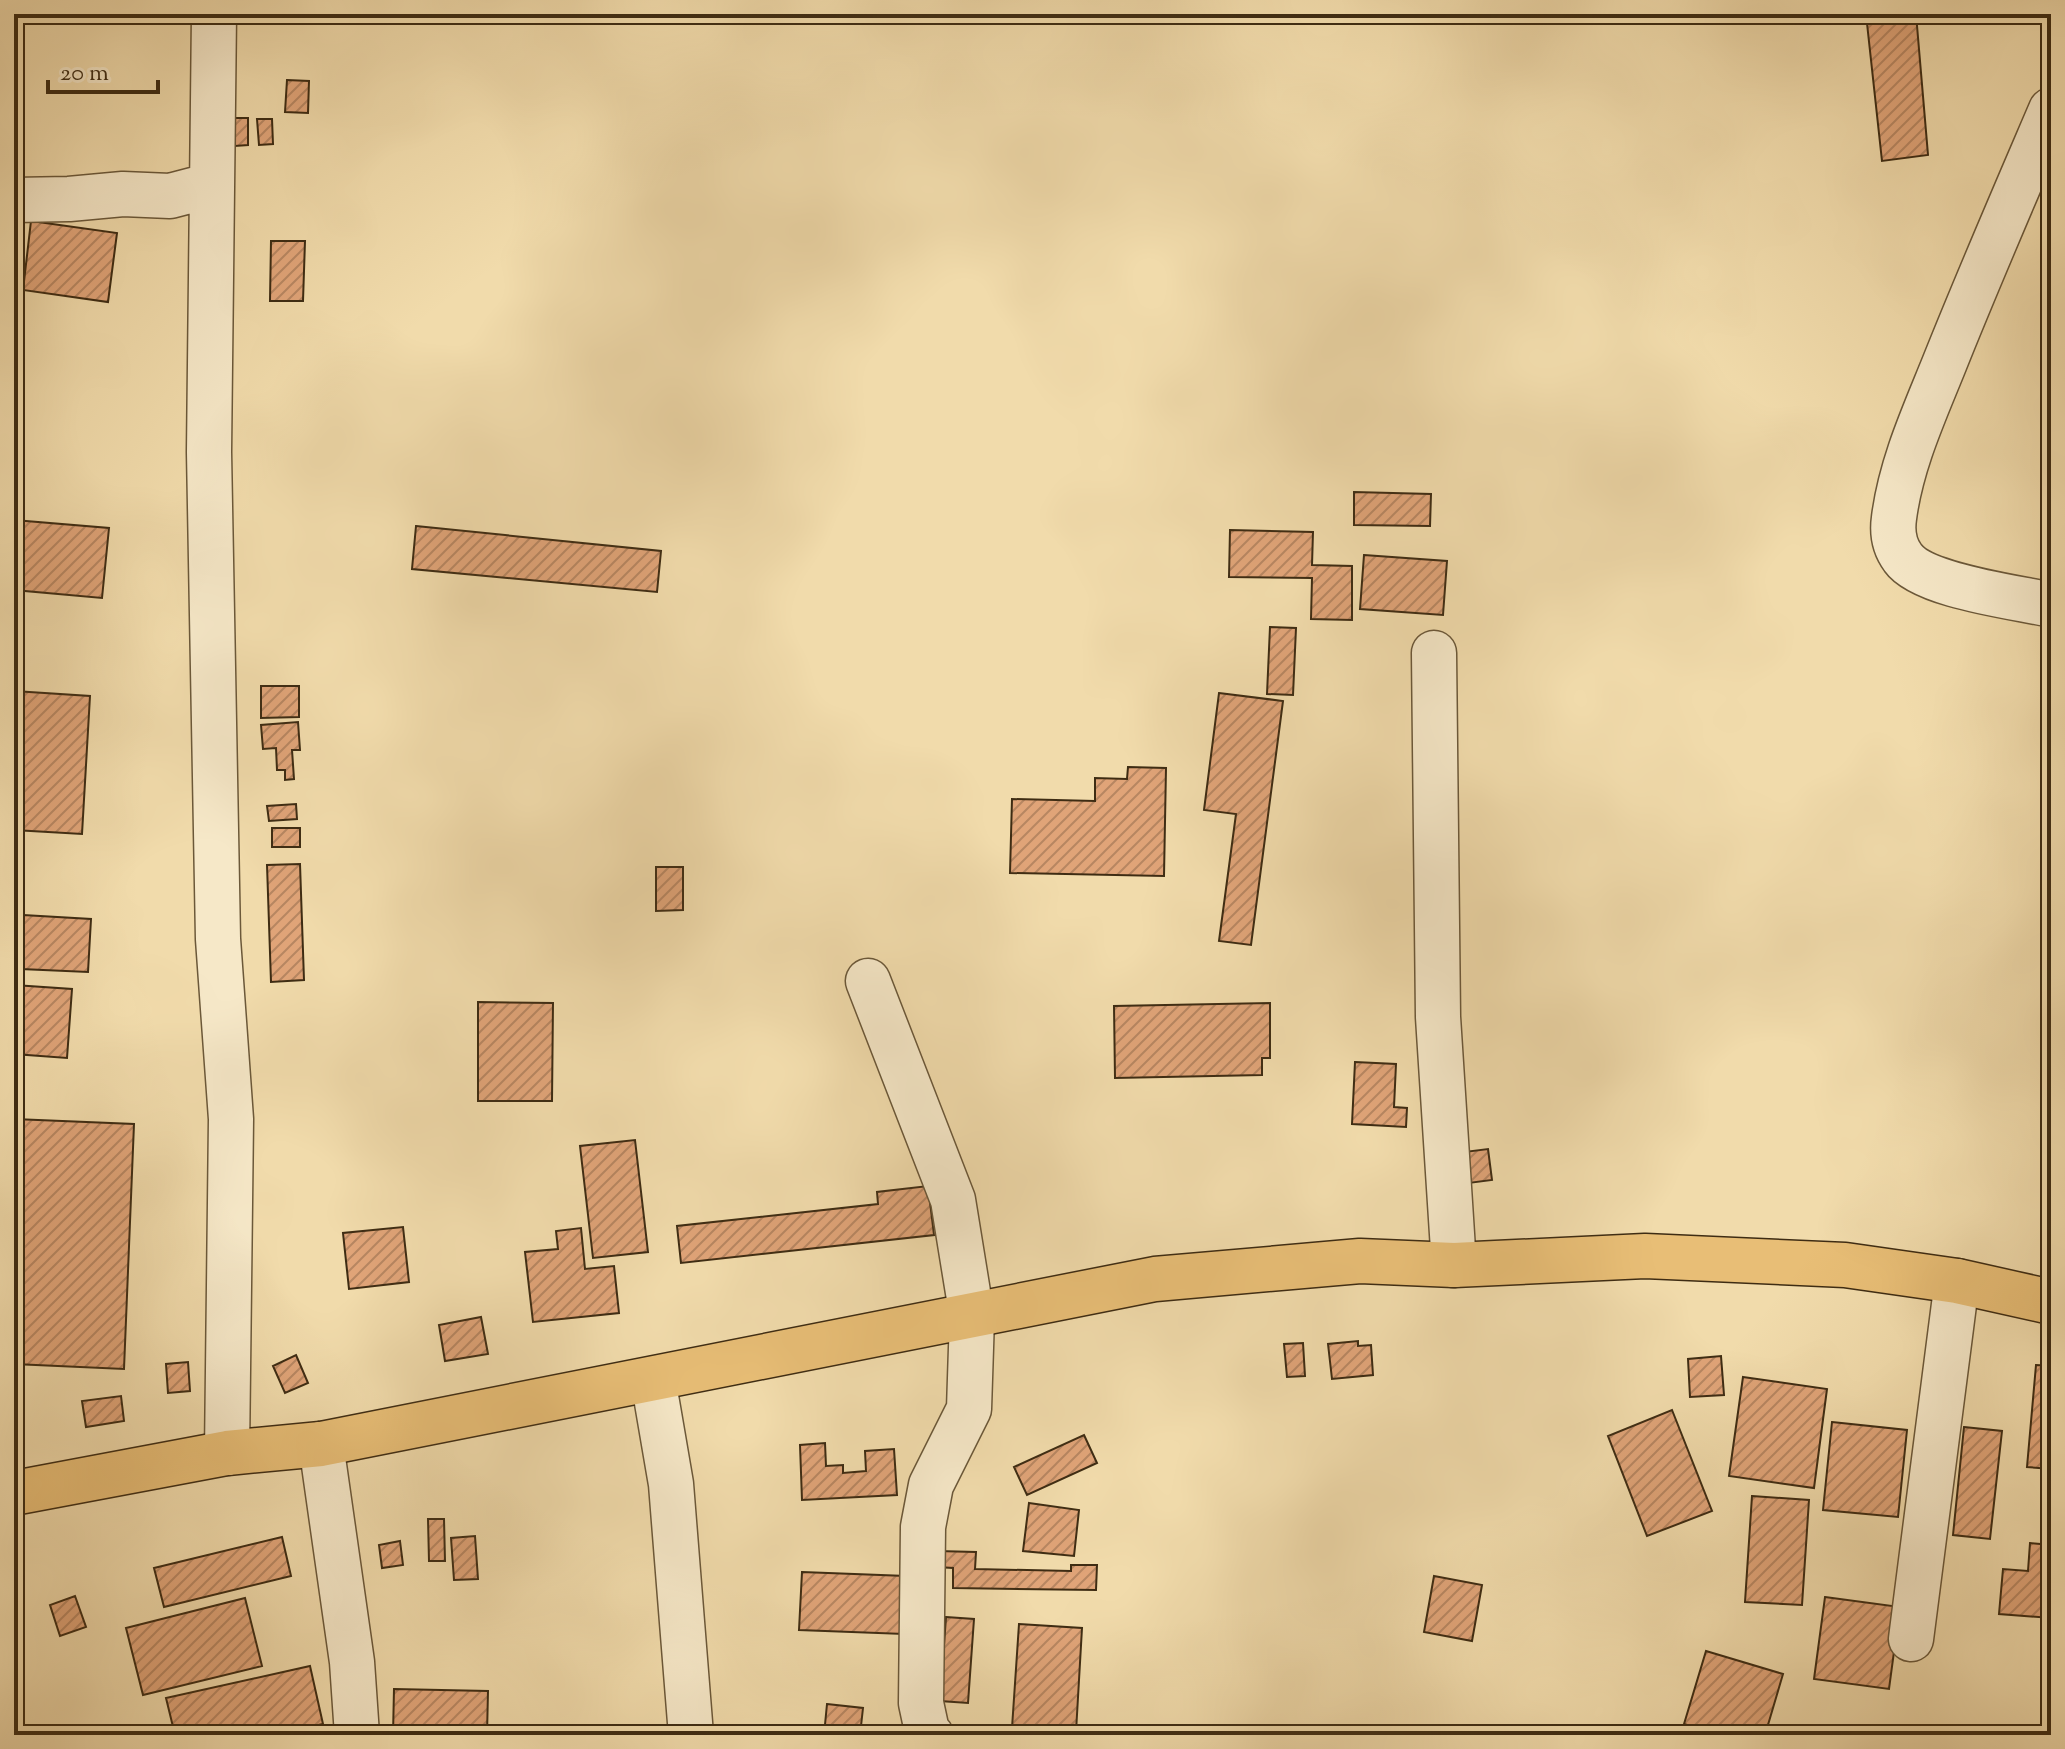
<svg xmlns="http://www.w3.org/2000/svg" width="2065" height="1749" font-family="'Sorts Mill Goudy',serif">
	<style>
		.building { fill: url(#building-hatch); stroke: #3e2c13; stroke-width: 2 }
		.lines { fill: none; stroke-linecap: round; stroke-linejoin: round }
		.minor-casing { stroke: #6b5839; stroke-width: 47 }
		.major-casing { stroke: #3e2c13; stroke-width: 47 }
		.minor { stroke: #f6e8c8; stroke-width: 44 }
		.major { stroke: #e8be76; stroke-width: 44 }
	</style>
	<defs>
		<pattern id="building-hatch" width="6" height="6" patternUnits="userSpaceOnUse" patternTransform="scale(2)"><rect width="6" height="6" fill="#e0a478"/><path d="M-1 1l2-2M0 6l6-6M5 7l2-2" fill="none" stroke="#b78661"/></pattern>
	</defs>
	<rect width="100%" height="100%" fill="#f1dbab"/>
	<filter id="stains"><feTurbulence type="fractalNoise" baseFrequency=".0025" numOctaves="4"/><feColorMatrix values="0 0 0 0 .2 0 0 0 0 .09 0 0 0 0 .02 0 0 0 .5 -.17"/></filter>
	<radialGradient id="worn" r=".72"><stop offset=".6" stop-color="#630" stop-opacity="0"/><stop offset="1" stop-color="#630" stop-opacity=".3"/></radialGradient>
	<path class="building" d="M1866,14H1916L1928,155L1882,161Z
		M287,80L309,81L308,113L285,112Z
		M235,118H248V145L235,146Z
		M257,119H272L273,144L259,145Z
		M14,213H22L16,259H14Z
		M31,221L117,233L108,302L23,290Z
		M271,241H305L303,301H270Z
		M1354,492L1431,494L1430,526L1354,525Z
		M14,520L109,528L102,598L14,590Z
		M416,526L661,551L657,592L412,569Z
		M1230,530L1313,532L1312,565L1352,566V620L1311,619L1312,578L1229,577Z
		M1364,555L1447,561L1443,615L1360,609Z
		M1270,627L1296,628L1293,695L1267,694Z
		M261,686H299V717L261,718Z
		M14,691L90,696L82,834L14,830Z
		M1219,693L1283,701L1251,945L1219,941L1236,814L1204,810Z
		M298,722L300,750H292L294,779L285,780V770H277L276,748L263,749L261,725Z
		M1128,767L1166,768L1164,876L1010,873L1012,799L1095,801V778L1127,779Z
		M296,804L297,819L269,821L267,806Z
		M272,828H300V847H272Z
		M300,864L304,980L271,982L267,865Z
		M656,867H683V910L656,911Z
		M23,915L91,919L88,972L21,969Z
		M14,985L72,989L67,1058L14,1054Z
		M478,1002L553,1003L552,1101H478Z
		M1270,1003V1058H1262V1075L1115,1078L1114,1006Z
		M1355,1062L1396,1064L1394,1107L1407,1108L1406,1127L1352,1124Z
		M14,1119L134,1124L124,1369L14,1364Z
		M635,1140L648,1252L593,1258L580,1146Z
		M1488,1149L1492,1180L1461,1184L1456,1153Z
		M928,1186L934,1235L681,1263L677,1226L878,1204L877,1192Z
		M403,1227L409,1282L349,1289L343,1233Z
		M581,1228L585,1269L614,1266L619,1313L533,1322L525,1252L558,1249L556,1231Z
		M481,1317L488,1354L445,1361L439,1325Z
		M1358,1341V1346L1371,1345L1373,1375L1332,1379L1328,1344Z
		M1303,1343L1305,1376L1287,1377L1284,1344Z
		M296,1355L308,1383L285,1393L273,1366Z
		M1721,1356L1724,1395L1690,1397L1688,1359Z
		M188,1362L190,1391L168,1393L166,1364Z
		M2036,1365L2051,1366V1469L2027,1467Z
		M1743,1377L1827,1389L1814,1488L1729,1476Z
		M121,1396L124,1421L86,1427L82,1401Z
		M1672,1410L1712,1511L1647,1536L1608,1436Z
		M1832,1422L1907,1430L1898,1517L1823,1510Z
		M1964,1427L2002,1431L1990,1539L1953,1535Z
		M1084,1435L1097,1463L1027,1495L1014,1467Z
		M825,1443L826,1466L843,1465V1473L866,1471L865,1451L894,1449L897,1495L802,1500L800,1445Z
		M1752,1496L1809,1500L1802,1605L1745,1602Z
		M1029,1503L1079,1510L1074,1556L1023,1551Z
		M428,1519H444L445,1561H429Z
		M475,1536L478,1579L454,1580L451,1538Z
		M282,1537L291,1576L164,1607L154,1568Z
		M400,1541L403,1565L382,1568L379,1545Z
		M2030,1543L2051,1545V1618L1999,1614L2003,1569L2028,1571Z
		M937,1551L976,1552L975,1569L1071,1571V1565H1097L1096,1590L953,1588V1568L937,1567Z
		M802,1572L906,1576L904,1634L799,1630Z
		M1434,1576L1482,1585L1472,1641L1424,1632Z
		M75,1596L86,1627L60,1636L50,1605Z
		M1825,1597L1900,1607L1889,1689L1814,1679Z
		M245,1598L262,1666L143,1695L126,1628Z
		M946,1617L974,1619L968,1703L940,1701Z
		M1019,1624L1082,1628L1076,1732L1012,1728Z
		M1706,1651L1783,1674L1765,1735H1719L1684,1724Z
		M310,1666L323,1724L270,1735H175L166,1698Z
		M394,1689L488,1691L487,1735H393Z
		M827,1704L863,1708L860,1735H824Z"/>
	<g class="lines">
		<g class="minor-casing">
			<path id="minor" d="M214,14L209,452L218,939L231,1119L227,1453
				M2051,110C2015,194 1979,277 1945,362C1925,412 1901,463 1894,518C1892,532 1894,546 1903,558C1923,586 2016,597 2051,605
				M14,200L69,199L123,194L170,196L212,185
				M1434,653L1438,1017L1454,1265
				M868,981L953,1200L972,1317L969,1409L931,1485L923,1527L921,1703L927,1731L931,1735
				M653,1379L671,1484L691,1735
				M321,1444L352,1662L357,1735
				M1911,1639L1957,1281"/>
		</g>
		<g class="major-casing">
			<path id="major" d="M14,1493L227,1453L321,1444L1155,1279L1360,1261L1454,1265L1645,1256L1845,1265L1957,1281L2051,1302"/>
		</g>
		<use href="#minor" class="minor"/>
		<use href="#major" class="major"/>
	</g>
	<rect width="2065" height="1749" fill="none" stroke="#f1dbab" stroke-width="48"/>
	<rect x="16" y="16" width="2033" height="1717" fill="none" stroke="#3e2c13" stroke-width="4"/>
	<rect x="24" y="24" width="2017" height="1701" fill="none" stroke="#3e2c13" stroke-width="2"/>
	<path d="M48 80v12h110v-12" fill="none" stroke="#3e2c13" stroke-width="4"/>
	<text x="60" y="80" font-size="24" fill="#3e2c13" stroke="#f6e8c8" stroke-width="6" paint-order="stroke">20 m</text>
	<rect width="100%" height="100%" filter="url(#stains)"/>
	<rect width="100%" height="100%" fill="url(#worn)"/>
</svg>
